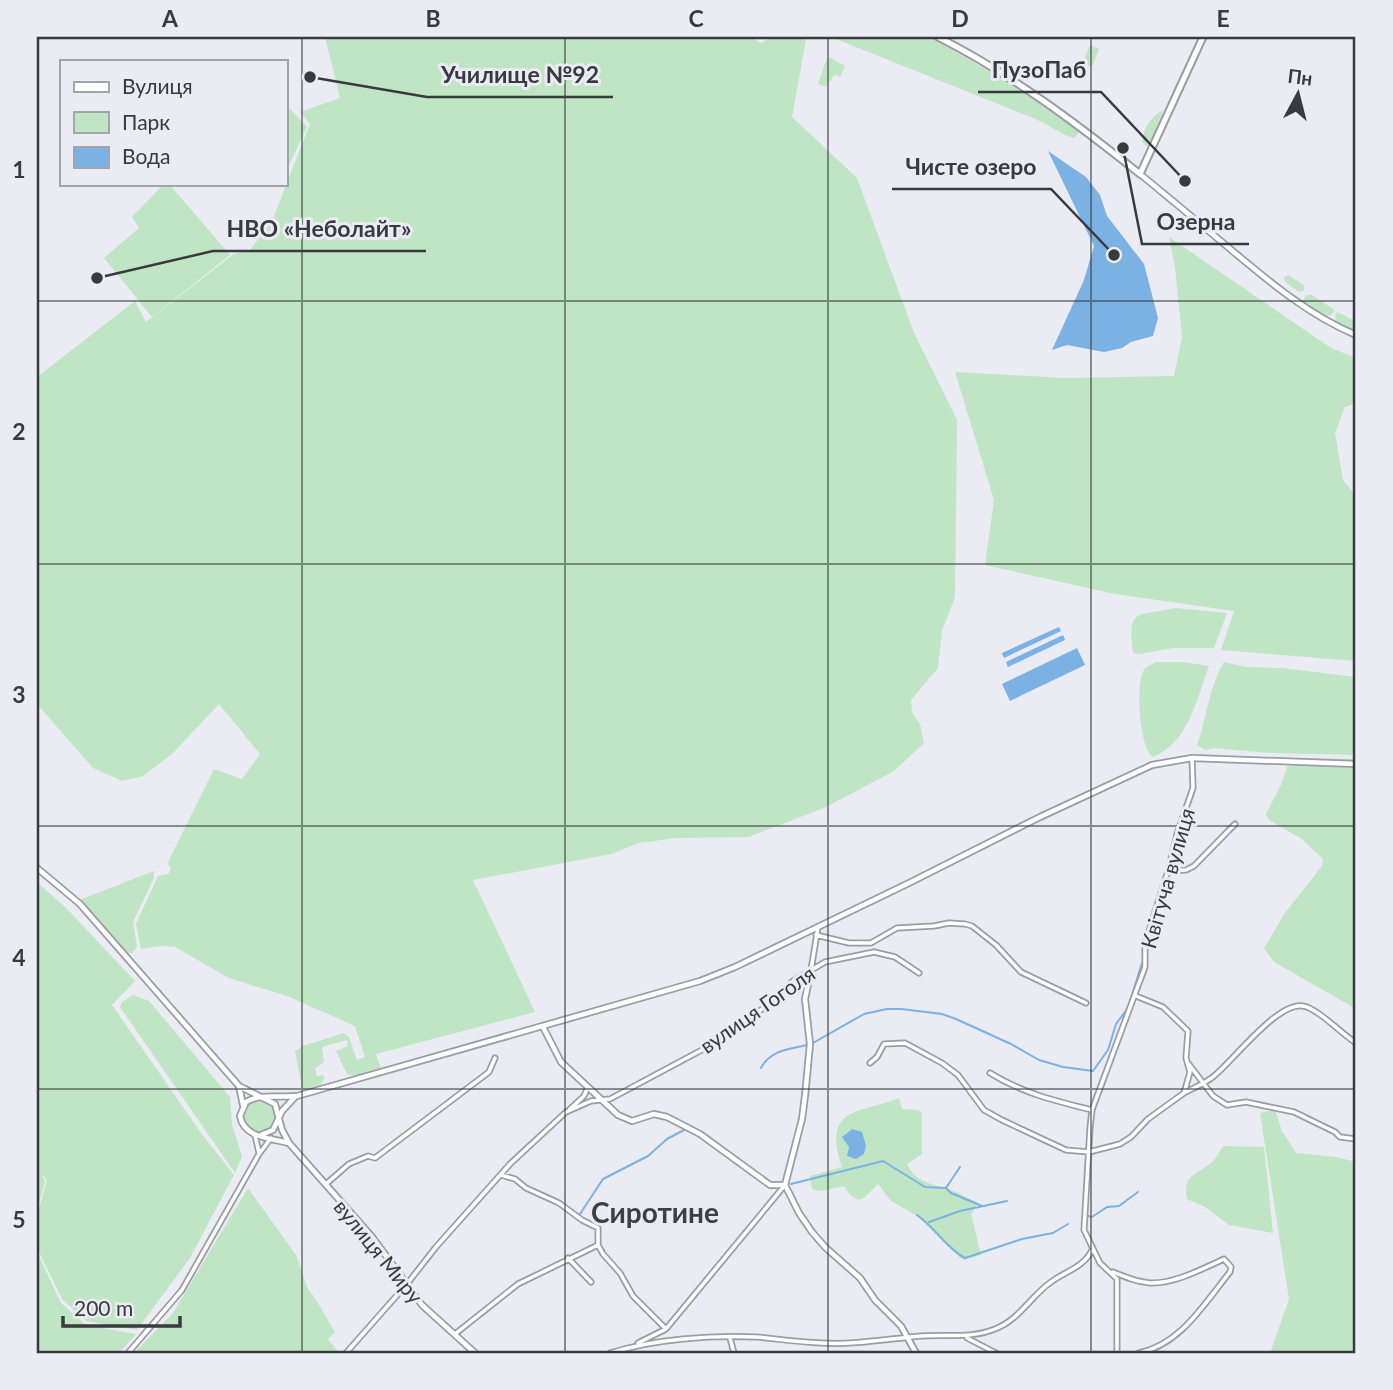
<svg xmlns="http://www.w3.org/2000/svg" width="1393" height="1390" font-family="Lato,sans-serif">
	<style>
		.green { fill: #bfe5c4 }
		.water { fill: #7bb1e3 }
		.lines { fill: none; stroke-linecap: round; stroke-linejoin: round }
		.stream { stroke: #7bb1e3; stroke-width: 2 }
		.minor-casing { stroke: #9c9da4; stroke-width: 7 }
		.tertiary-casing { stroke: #9c9da4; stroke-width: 8 }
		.secondary-casing { stroke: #9c9da4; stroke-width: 9 }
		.minor { stroke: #fff; stroke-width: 3.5 }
		.tertiary { stroke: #fff; stroke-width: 4.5 }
		.secondary { stroke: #fff; stroke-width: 5 }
		.grid { fill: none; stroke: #393a3d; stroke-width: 2; stroke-opacity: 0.55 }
		.labels { text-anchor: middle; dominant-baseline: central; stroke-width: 6; stroke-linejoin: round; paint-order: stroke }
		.street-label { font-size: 21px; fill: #393a3d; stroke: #eaebf3 }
		.district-label { font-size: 28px; font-weight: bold; fill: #3e3f45; stroke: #eaebf3 }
		.leader { fill: none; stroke: #393a3d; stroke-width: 2.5 }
		.callout-dot { fill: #393a3d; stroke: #eaebf3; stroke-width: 2.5 }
		.callout-label { font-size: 23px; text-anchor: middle; font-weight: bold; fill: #393a3d; stroke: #eaebf3; stroke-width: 6; stroke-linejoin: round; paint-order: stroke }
		.neatline { fill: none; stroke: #393a3d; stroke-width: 2.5 }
		.grid-label { font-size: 23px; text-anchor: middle; font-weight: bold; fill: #393a3d }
	</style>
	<rect width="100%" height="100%" fill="#eaebf3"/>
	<path class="green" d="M325,37H751L761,43L771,37H803L806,39L792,117L857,178L914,333L957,420L955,597L942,631L938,668L911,700L912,712L920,724L924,743L894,771L824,808L748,837L676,838L639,843L611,854L473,880L535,1012L376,1054L382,1071L358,1077L347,1074L336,1051L348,1046L347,1040L325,1046L322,1048L324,1062L315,1068L317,1076L324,1075C324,1088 314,1089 303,1093L295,1051L303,1046L344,1033L349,1037L357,1060L365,1057L355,1026L287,996L229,978L175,947L162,946L141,949L136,924L158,876L169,874L171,867L167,864L214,769L242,779L260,754L219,704L172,754L143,776L122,781L93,768L37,704V377L135,301L146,322L234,254L250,250L272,221L310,124L300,112L340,98Z
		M831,37H930L1038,100L1080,131L1074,138C1061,135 1046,123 1033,118Z
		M1090,45L1099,49L1092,67L1083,63Z
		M827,58H831L845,66L840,77L834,75L826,87L818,84Z
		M290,109L307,127L285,173V110Z
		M1163,110L1150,143L1146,146L1142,142C1143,129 1151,116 1163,110Z
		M163,185L166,188L170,185L230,255L152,317L104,258L139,228L132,217Z
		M1169,237L1331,348L1356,358V403L1345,407L1335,433L1343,480L1356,496V661L1221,650L1234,611L1115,594L985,565L994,500L955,372L1064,378L1174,376L1182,337L1175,267Z
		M1288,275L1304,285V291L1299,292L1285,282L1284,277Z
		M1307,295H1312L1335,310L1331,315L1326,316L1304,302V298Z
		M1337,312L1356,321V332L1336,323L1335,317Z
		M1175,608L1227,613L1214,648H1173L1139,654L1133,653C1127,606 1137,617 1175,608Z
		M1156,662H1182L1209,666C1196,700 1190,741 1153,757C1139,747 1136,686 1143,672C1145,666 1151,665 1156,662Z
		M1224,662L1246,667L1282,668L1356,677V755L1269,753L1214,748L1206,750L1197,745C1207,718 1209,686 1224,662Z
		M1301,758L1356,759V1009L1274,962L1264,948L1285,913L1322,866L1323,859L1302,839L1269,820L1266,814L1281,785L1287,767Z
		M154,871V878L133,922L137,947L132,953H127L79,900Z
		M37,882L67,909L135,981L112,1005L201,1133L234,1175L190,1258L137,1330L86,1321L62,1299L37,1248V1216L47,1180L41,1173L45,1181L37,1211Z
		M133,995L149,1001L230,1097L232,1124L242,1157L235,1173L120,1007L122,1002Z
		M899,1098L902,1109L918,1110L922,1113V1154L907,1164C915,1183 934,1184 951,1190C960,1193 969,1199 978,1203L971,1214L981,1255L964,1260L960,1258L917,1216L891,1201L878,1184L864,1198L858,1200L850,1195L845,1187C833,1185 825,1195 812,1189L810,1176L842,1167C821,1106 860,1114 899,1098Z
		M243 1116a17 17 0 1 1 34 0a17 17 0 1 1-34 0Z
		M1275,1110L1282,1131L1296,1153L1336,1157L1356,1162V1353H1270L1289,1299L1260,1113Z
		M1224,1146L1264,1147L1273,1233L1229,1225L1205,1207L1187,1199C1182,1171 1199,1176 1214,1160C1217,1156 1220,1150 1224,1146Z
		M248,1188L296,1255L308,1289L315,1298L335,1332L328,1339L339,1353H134L173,1313Z
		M37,1252L61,1303L86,1325L136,1334L119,1353H37Z"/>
	<path class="water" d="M1048,151L1086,177L1100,195L1107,216L1144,264L1158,318L1153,336L1131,342L1122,348L1104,352L1067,345L1052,350L1084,280L1094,246Z
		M1059,627L1061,631L1004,658L1002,653Z
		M1063,635L1065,640L1008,667L1006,662Z
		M1077,648L1085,665L1010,701L1002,684Z
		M852,1129L862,1132L866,1146L864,1154L856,1159L847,1156L849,1147L842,1137Z"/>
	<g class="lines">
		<path class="stream" d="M813,1043L864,1014L887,1009H901L942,1014L956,1019L1011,1044L1039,1060L1063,1067L1093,1071L1108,1050L1116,1024L1128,1008L1142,963
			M761,1068C770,1050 790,1049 807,1045
			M791,1184L883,1161L925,1187L946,1188L960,1167
			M947,1189L951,1193L982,1206
			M580,1214L603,1179L648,1156L667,1139L684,1130
			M917,1215C935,1227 946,1248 965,1258L1022,1239L1053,1233L1068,1224
			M1088,1216L1092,1217L1107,1207L1119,1206L1138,1192
			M929,1222L960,1211L1007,1201"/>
		<g class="minor-casing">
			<path id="minor" d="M1168,871L1186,870L1194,866L1235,824
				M816,935L849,943H871L897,928L934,926L949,923L965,924L972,926L996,945L1021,972L1086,1003
				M811,970L818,927
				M870,1063L877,1057L884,1044L905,1043L942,1063L958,1075L984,1110L1002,1120L1066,1150L1089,1152L1120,1144L1131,1137L1148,1119L1184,1093L1190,1072L1186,1058L1188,1031L1163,1007L1136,996
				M1188,1063L1213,1096L1227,1105L1246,1102L1294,1112L1335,1132L1340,1137L1356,1139
				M990,1073C1022,1093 1056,1101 1092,1110
				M1186,1092C1195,1087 1206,1083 1214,1076C1233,1061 1278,1001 1303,1006C1317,1008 1342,1034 1356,1043
				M570,1109L584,1096L588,1087
				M255,1135L259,1153
				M501,1175L515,1179L526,1188L559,1203L582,1220L598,1228V1245L603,1254L620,1273L633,1296L666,1329
				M326,1184L349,1164L368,1156L375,1158L489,1072L495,1058
				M568,1258L591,1282
				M1113,1272C1125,1277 1137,1282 1150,1283C1174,1284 1202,1269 1224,1259L1231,1267L1230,1272C1204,1304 1181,1344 1139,1353
				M455,1334L518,1284L598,1245
				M730,1338L734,1353
				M967,1338L996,1353
				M638,1343L666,1329L785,1185
				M128,1353L182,1290L259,1154L271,1138
				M346,1353L407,1284L436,1247L510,1164L566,1112L591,1101L610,1099L713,1044L772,1002L793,981L825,962L874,952L895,957L919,973
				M610,1353C655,1339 710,1335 757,1337C778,1339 799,1342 821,1343C854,1345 888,1339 921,1336C947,1334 970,1339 995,1329C1019,1320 1031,1296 1051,1282C1066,1271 1084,1267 1092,1250
				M1117,1353V1279L1100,1263L1084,1230L1090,1128L1092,1110L1145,967V943L1168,871L1177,834L1193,788L1192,758"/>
		</g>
		<g class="tertiary-casing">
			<path id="tertiary" d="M1140,174C1168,197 1196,220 1223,243C1265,278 1306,314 1356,335
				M37,868L80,904L239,1086L275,1104L282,1130L289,1143L373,1238L422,1305L475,1353
				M811,970L805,999L810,1044L805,1096L802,1119L785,1185L799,1213L812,1232L825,1247L860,1278L875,1300L901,1326L916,1353
				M543,1027L561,1062L618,1115L632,1121L654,1114L667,1117L700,1134L770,1185H785
				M239,1086L243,1105
				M261,1135L273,1130L282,1111L295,1097
				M289,1143C270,1138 244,1138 240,1116L246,1102C261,1093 280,1098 297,1096L700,981L735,967L909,883L1040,817L1152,765L1192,758L1356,764"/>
		</g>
		<g class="secondary-casing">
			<path id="secondary" d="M938,37C1011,74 1076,123 1140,174L1203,37"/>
		</g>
		<use href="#minor" class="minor"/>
		<use href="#tertiary" class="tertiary"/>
		<use href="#secondary" class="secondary"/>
	</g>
	<path class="grid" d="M302,37V1353M565,37V1353M828,37V1353M1091,37V1353M37,301H1356M37,564H1356M37,826H1356M37,1089H1356"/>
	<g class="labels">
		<g class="street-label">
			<text transform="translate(1167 878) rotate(-74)">Квітуча вулиця</text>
			<text transform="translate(757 1009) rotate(-35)">вулиця Гоголя</text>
			<text transform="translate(379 1251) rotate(51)">вулиця Миру</text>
		</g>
		<g class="district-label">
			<text x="655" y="1212">Сиротине</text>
		</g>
	</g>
	<path class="leader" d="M1185 181L1101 92H978M310 77L427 97H613M1114 255L1051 189H892M1123 148L1142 244H1249M97 278L213 251H426"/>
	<g class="callout-dot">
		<circle cx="1185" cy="181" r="7"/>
		<circle cx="310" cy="77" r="7"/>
		<circle cx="1114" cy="255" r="7"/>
		<circle cx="1123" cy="148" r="7"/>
		<circle cx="97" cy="278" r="7"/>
	</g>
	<g class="callout-label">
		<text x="1039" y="78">ПузоПаб</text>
		<text x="520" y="83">Училище №92</text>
		<text x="971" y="175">Чисте озеро</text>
		<text x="1196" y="230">Озерна</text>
		<text x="319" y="237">НВО «Неболайт»</text>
	</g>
	<rect width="1393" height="1390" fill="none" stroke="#eaebf3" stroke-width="77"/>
	<rect x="60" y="60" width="228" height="126" fill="#eaebf3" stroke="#a3a4aa" stroke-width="2"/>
	<rect x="74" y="82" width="35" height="10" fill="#ffffff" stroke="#a3a4aa" stroke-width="2"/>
	<text x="122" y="94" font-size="21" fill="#393a3d">Вулиця</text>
	<rect x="74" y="112" width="35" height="21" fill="#bfe5c4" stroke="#a3a4aa" stroke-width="2"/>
	<text x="122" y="130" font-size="21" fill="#393a3d">Парк</text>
	<rect x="74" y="147" width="35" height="21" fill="#7bb1e3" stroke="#a3a4aa" stroke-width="2"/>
	<text x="122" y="164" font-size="21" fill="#393a3d">Вода</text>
	<g transform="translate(1298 94) rotate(7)" stroke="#eaebf3" stroke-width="5" paint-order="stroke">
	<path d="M0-5L12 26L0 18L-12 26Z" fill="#393a3d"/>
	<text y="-10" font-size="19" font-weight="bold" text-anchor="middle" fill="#393a3d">Пн</text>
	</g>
	<path d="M63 1316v10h117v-10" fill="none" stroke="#393a3d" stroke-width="3.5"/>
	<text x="74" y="1316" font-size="21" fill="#393a3d" stroke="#eaebf3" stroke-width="5" paint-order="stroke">200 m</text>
	<rect x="38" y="38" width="1316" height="1314" class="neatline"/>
	<g class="grid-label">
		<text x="170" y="27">A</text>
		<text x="433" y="27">B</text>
		<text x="696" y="27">C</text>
		<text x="960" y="27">D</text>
		<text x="1223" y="27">E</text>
		<text x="19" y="178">1</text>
		<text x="19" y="440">2</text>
		<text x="19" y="703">3</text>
		<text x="19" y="966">4</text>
		<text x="19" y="1228">5</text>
	</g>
</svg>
